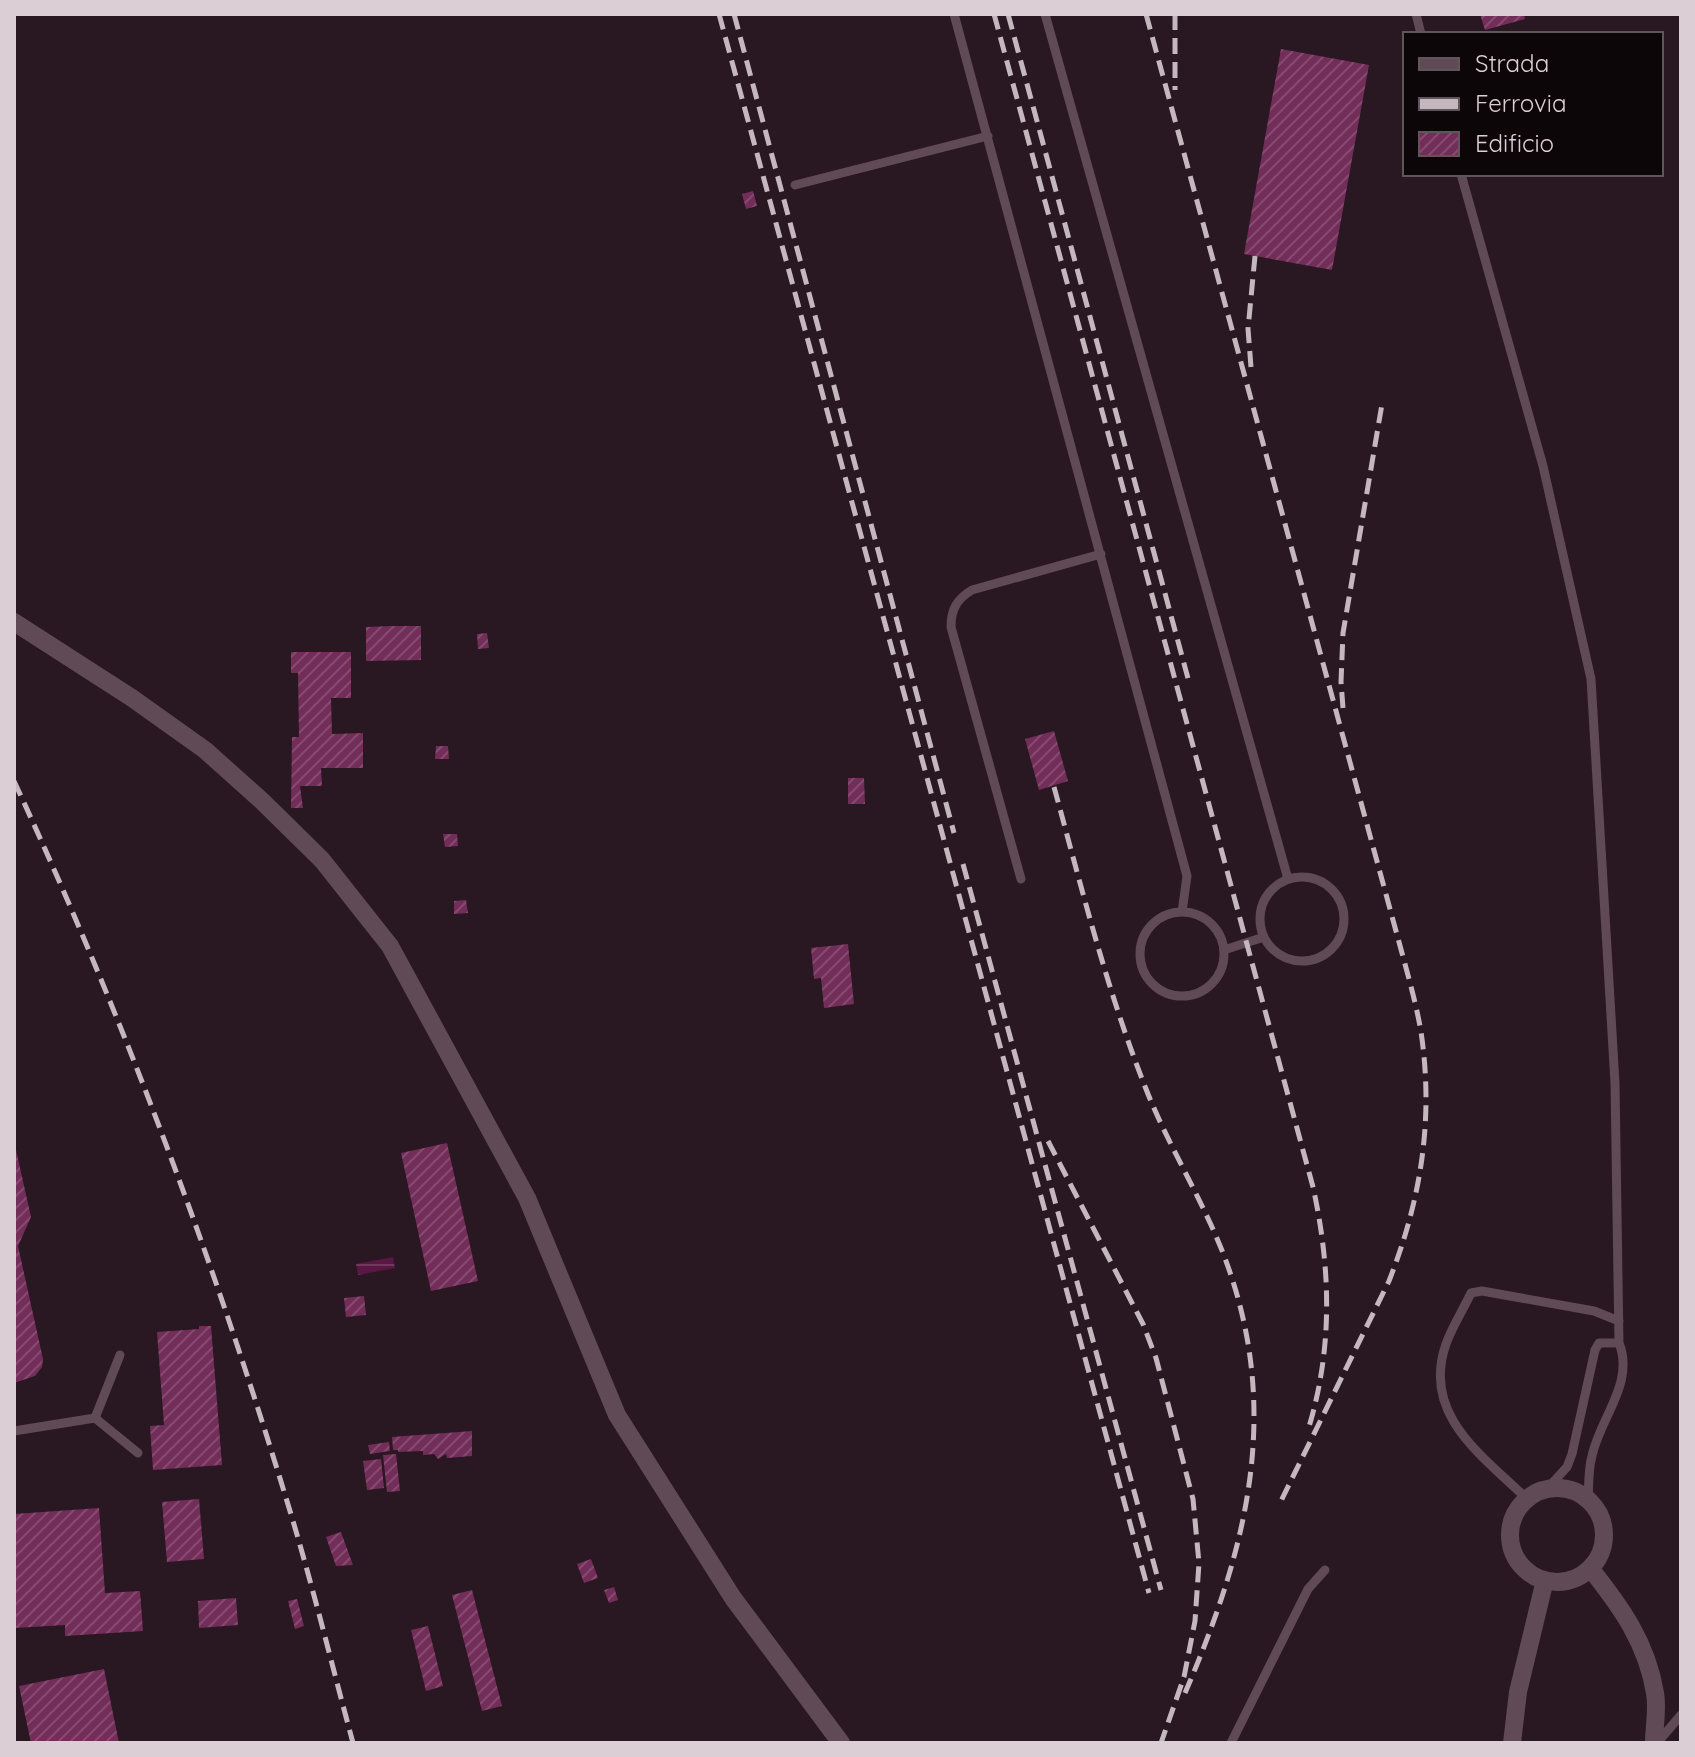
<svg xmlns="http://www.w3.org/2000/svg" width="1695" height="1757" font-family="Quicksand,sans-serif">
	<style>
		.water { fill: url(#water-rules) }
		.building { fill: url(#building-hatch) }
		.lines { fill: none; stroke-linecap: round; stroke-linejoin: round }
		.lane { stroke: #5f4a56; stroke-width: 9 }
		.street { stroke: #5f4a56; stroke-width: 18 }
		.rail { stroke: #c4b8be; stroke-width: 5; stroke-dasharray: 16 8; stroke-linecap: butt }
	</style>
	<defs>
		<pattern id="water-rules" width="6" height="5" patternUnits="userSpaceOnUse" patternTransform="scale(2)"><rect width="6" height="5" fill="#5a1744"/><path d="M0 2.5h6" fill="none" stroke="#71385e"/></pattern>
		<pattern id="building-hatch" width="6" height="6" patternUnits="userSpaceOnUse" patternTransform="scale(2)"><rect width="6" height="6" fill="#722d59"/><path d="M-1 1l2-2M0 6l6-6M5 7l2-2" fill="none" stroke="#864a70"/></pattern>
	</defs>
	<rect width="100%" height="100%" fill="#291721"/>
	<path class="water" d="M393,1257L395,1268L358,1275L356,1264Z"/>
	<path class="building" d="M1480,14H1524L1525,19L1485,30Z
		M1281,49L1369,65L1332,270L1244,254Z
		M753,191L757,206L746,209L742,194Z
		M392,626H421V660L366,661V627Z
		M487,633L489,648L478,649L477,634Z
		M291,652H351V698H331L332,734L363,733V768H321L322,786H300L303,808H291L292,737H299L298,673H291Z
		M1054,731L1068,781L1039,790L1025,739Z
		M436,746H448L449,759H435Z
		M848,778H864L865,804H848Z
		M443,834H457L458,846L445,847Z
		M466,900L468,913L454,914V901Z
		M848,944L854,1004L824,1008L821,978L814,979L811,948Z
		M14,1141L31,1217L18,1246L43,1359L42,1367L35,1376L14,1383Z
		M447,1143L478,1281L431,1291L401,1153Z
		M364,1296L366,1315L346,1317L344,1298Z
		M199,1326H211L222,1465L153,1470L150,1426L164,1425L157,1332L199,1329Z
		M472,1431V1456L447,1458L446,1454L438,1459L434,1454L423,1455V1451L398,1452V1450H393L392,1437Z
		M389,1442L390,1451L370,1454L368,1445Z
		M396,1454L400,1491L387,1492L383,1455Z
		M381,1459L384,1488L367,1490L363,1461Z
		M199,1499L204,1559L167,1562L162,1502Z
		M99,1508L105,1593L140,1591L143,1631L65,1636V1625L15,1628L14,1514Z
		M341,1532L353,1565L336,1566L326,1537Z
		M591,1559L598,1578L584,1583L577,1564Z
		M614,1587L618,1600L609,1603L604,1590Z
		M472,1590L502,1706L482,1711L452,1595Z
		M236,1598L238,1625L199,1628L198,1601Z
		M297,1599L304,1626L295,1629L288,1601Z
		M428,1626L443,1686L426,1691L411,1630Z
		M104,1669L119,1743H31L19,1686Z"/>
	<g class="lines">
		<path class="lane" d="M954,14L1187,876L1182,912
			M1045,14L1288,879
			M1416,14L1421,34
			M1461,174L1543,466L1591,679L1615,1083L1619,1343
			M795,185L988,136
			M1260 919a42 42 0 1 1 84 0a42 42 0 1 1-84 0Z
			M1021,879L951,627C951,609 957,599 972,590L1101,554
			M1140 954a42 42 0 1 1 84 0a42 42 0 1 1-84 0Z
			M1224,950L1264,937
			M95,1418L138,1453
			M14,1431L95,1418L120,1355
			M1546,1490L1567,1467L1572,1454L1595,1350L1599,1343H1619C1635,1383 1600,1418 1592,1456C1588,1470 1589,1485 1588,1500
			M1527,1499C1483,1456 1421,1415 1446,1344C1452,1327 1463,1310 1471,1293L1482,1291L1594,1311L1619,1321
			M1231,1743L1308,1589L1325,1570
			M1657,1743L1681,1715"/>
		<path class="street" d="M14,622L132,698L205,750L262,801L322,860L390,946L527,1198L617,1415L733,1598L841,1743
			M1510 1535a47 47 0 1 1 94 0a47 47 0 1 1-94 0Z
			M1590,1568C1621,1607 1647,1643 1655,1693C1658,1709 1654,1727 1654,1743
			M1512,1743L1518,1692L1545,1580"/>
		<path class="rail" d="M719,14L1149,1593
			M734,14L954,833
			M994,14L1313,1187C1331,1269 1333,1349 1308,1430
			M1008,14L1189,682
			M1146,14L1399,942C1407,972 1416,1002 1421,1032C1434,1119 1421,1200 1389,1281L1281,1501
			M1175,14V90
			M1251,367L1248,329L1255,256
			M1343,708L1341,682L1343,633L1382,404
			M14,781C125,1020 217,1269 293,1521C315,1595 333,1669 353,1743
			M1054,787C1082,889 1107,991 1146,1089C1168,1145 1201,1197 1223,1253C1283,1408 1248,1547 1185,1693
			M963,864L1161,1590
			M1048,1141L1143,1324L1156,1358L1193,1499L1199,1563L1195,1621L1184,1677L1161,1743"/>
	</g>
	<rect width="1695" height="1757" fill="none" stroke="#dbcfd5" stroke-width="32"/>
	<rect x="1403" y="32" width="260" height="144" fill="#0d0609" stroke="#5f565b" stroke-width="2"/>
	<rect x="1419" y="58" width="40" height="12" fill="#5f4a56" stroke="#5f565b" stroke-width="2"/>
	<text x="1475" y="72" font-size="24" fill="#dbcfd5">Strada</text>
	<rect x="1419" y="98" width="40" height="12" fill="#c4b8be" stroke="#5f565b" stroke-width="2"/>
	<text x="1475" y="112" font-size="24" fill="#dbcfd5">Ferrovia</text>
	<rect x="1419" y="132" width="40" height="24" fill="url(#building-hatch)" stroke="#5f565b" stroke-width="2"/>
	<text x="1475" y="152" font-size="24" fill="#dbcfd5">Edificio</text>
</svg>
